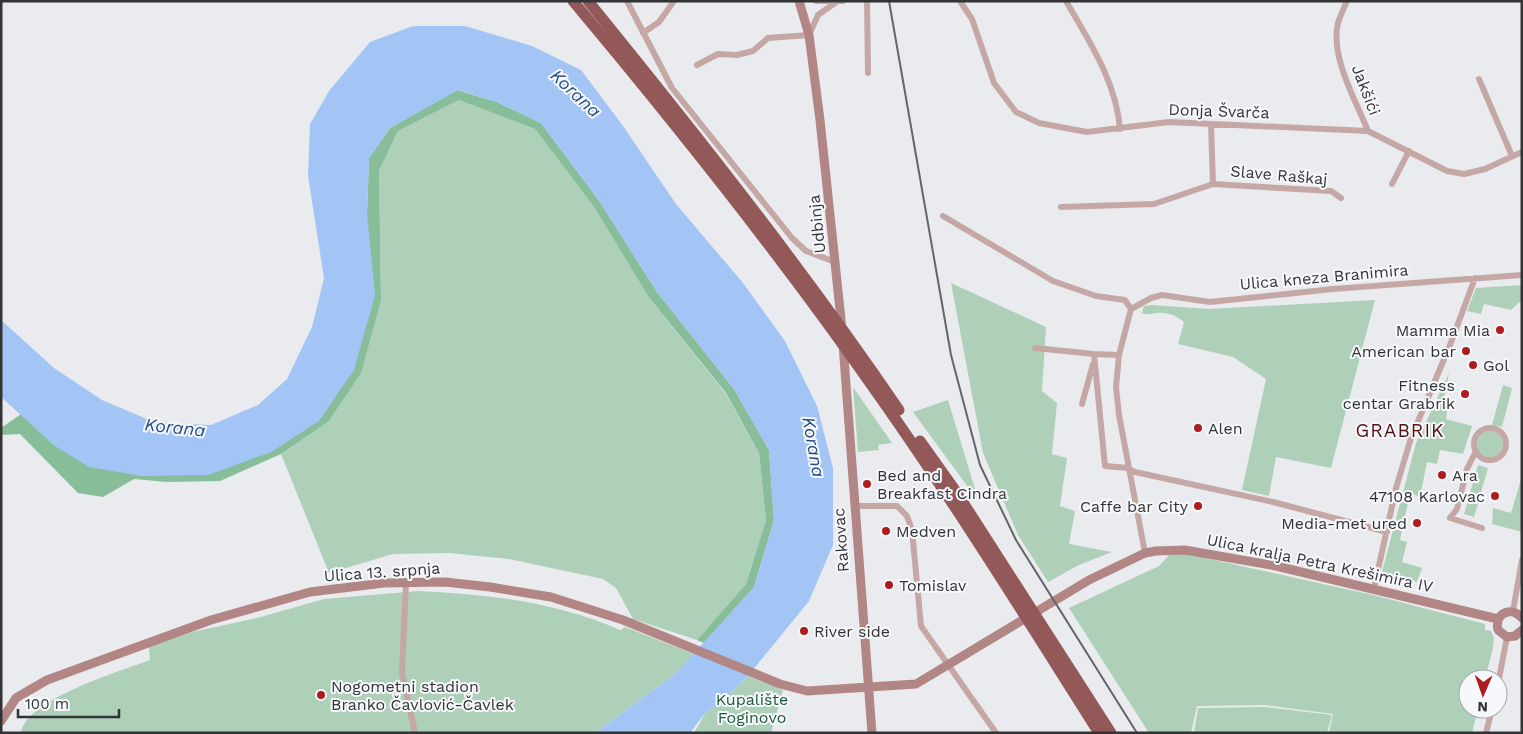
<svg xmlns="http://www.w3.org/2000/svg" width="1523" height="734" font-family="'Work Sans',sans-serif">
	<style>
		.green { fill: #aed0b9 }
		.forest { fill: #87bd99 }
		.water { fill: #a3c5f5 }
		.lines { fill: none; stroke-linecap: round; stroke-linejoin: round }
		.street { stroke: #c5a8a6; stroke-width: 6 }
		.secondary { stroke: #b18685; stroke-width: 9 }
		.highway { stroke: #935959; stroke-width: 11 }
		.rail { stroke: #656668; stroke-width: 2 }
		.poi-dot { fill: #ad1b1c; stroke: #f7f8fc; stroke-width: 2 }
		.labels { text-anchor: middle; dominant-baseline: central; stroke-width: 4; stroke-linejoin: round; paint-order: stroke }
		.street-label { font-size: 16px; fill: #323334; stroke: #f7f8fc }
		.poi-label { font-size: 16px; fill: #323334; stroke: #f7f8fc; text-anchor: start }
		.park-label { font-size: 16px; fill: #1b5937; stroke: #f7f8fc }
		.water-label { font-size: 18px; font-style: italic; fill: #224d86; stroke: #f7f8fc }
		.quarter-label { font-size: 19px; letter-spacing: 1px; fill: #54100e; stroke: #f7f8fc }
	</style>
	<rect width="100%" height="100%" fill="#eaebef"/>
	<path class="green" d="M459,100L535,129L594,207L648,296L726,394L759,453L766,520L746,584L697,640L633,619L616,588L603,579L509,559L450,553L393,554L329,573L281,454L328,422L381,300L379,171L398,131Z
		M951,283L1046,327L1042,391L1057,403L1052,454L1067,458L1060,506L1075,511L1069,544L1112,552L1079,565L1048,582L1018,535L983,453Z
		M1522,285V300L1511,310L1484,304L1481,314L1467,311L1476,288Z
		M1375,300L1331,468L1276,457L1269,496L1242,490L1266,379L1233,357L1178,344L1184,322C1177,316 1167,312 1158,313C1151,313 1148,316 1142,313L1144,306L1152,305L1209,309Z
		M1449,373L1444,397L1449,398L1446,419L1472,426L1463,454L1440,450L1437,464L1427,462L1420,497L1410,493L1400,540L1407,542L1402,562L1422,568L1417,582L1382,572L1416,443Z
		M1503,385L1512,388L1502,427L1492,425Z
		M853,387L892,443L878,445L879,450L858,452Z
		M948,400L979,502L913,412Z
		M1477 444a13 13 0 1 1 26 0a13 13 0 1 1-26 0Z
		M1478,465L1488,468L1474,517L1464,514Z
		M1522,476V532L1492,524L1493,508L1511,513Z
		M1173,551L1373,595L1485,624V630L1491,631L1494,638L1493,648L1485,679H1468V709H1478L1472,733H1329L1333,714L1265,705L1197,706L1191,733H1149L1069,608L1159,566Z
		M418,591C487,594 557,602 620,630L625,627L694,654L675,674L595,733H21C26,699 121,671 150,660L149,647L192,632L257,618L324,599Z
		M748,676L783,690L771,733H694L706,712L720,703Z
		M1265,707L1332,715L1327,733H1194L1198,708Z"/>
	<path class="forest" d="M457,90L497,102L541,123L600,202L657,292L734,389L769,450L774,520L754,587L704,643L697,640L746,584L766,520L759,453L726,393L648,296L594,207L535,129L459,100L398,131L379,171L381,300L361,373L328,422L281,454L220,481L167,482L134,479L103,497L78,493L20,434L1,435V428L21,414L55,446L271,452L367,213L369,158L390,128Z"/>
	<path class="water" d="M413,26H465L532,46L581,70L623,126L676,204L743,283L785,341L817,406L833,468V545L809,601L748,676L720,703L706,712L690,733H595L675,674L754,587L774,520L769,450L734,389L657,292L600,202L541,123L497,102L458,90L390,128L369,158L367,213L375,295L354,370L319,421L271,452L208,475L142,476L89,467L55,446L1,397V320L54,368L102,400L154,422L211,425L258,405L287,379L312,327L324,278L308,176L310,124L329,91L370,42Z"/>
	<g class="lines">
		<path class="street" d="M627,1L672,88L792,238L806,251L835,262
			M816,1H843
			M867,1L868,73
			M960,1L972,19L994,83L1016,112L1039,123L1087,132L1169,122L1368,131L1447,171L1464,174L1485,169L1522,152
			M1066,1C1090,43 1116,81 1120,129
			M1347,1C1344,8 1340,16 1338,23C1330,57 1356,101 1368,131
			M643,33L659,22L674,1
			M697,65L718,54L737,55L753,51L768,38L809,35L818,15L835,3
			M1479,79L1512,156
			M1211,124L1213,184
			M1392,184L1409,151
			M1061,207L1154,204L1213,184L1331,191L1341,198
			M943,216L1053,281L1096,296L1125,300L1131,309
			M1131,309L1151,298L1162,295L1210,302L1333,289L1522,275
			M1131,309L1119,355L1116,387L1119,415L1145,553
			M1035,348L1094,354
			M1119,355L1094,354L1105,466L1128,468L1135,472L1273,502L1387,532
			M1082,404L1093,364
			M1474 444a16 16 0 1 1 32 0a16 16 0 1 1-32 0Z
			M1476,451L1467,469L1457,509L1450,518L1482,528
			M855,506H897L907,516L912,530L921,626L996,733
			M406,582L402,673L415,733
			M1374,588L1396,488L1411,438L1450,345L1475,278
			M1513,611L1522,560
			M1498,684L1507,637
			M1486,733L1492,709"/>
		<path class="secondary" d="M799,1L809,35L820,120L842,329
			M843,344L872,733
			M1522,618C1511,605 1494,614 1498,630L1507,637L1515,636L1522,630
			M1,721L16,698L47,680L211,620L310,592L384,583L445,582L490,587L551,597L623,620L780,684L807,691L916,684L1089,580L1145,553L1156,551L1185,550L1276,566L1498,619"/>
		<path class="highway" d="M573,1C676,124 776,249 868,380C950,495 1024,614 1099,733
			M588,1C696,134 802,268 899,410
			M920,441L957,493L1111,733"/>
		<path class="rail" d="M889,1L951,355L980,465L1016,540L1137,733"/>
	</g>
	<g class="poi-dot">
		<circle cx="1500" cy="330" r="5"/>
		<circle cx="1466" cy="351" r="5"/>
		<circle cx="1473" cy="365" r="5"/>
		<circle cx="1465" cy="394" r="5"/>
		<circle cx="1198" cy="428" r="5"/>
		<circle cx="1442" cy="475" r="5"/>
		<circle cx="867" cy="484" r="5"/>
		<circle cx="1495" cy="496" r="5"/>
		<circle cx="1198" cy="506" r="5"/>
		<circle cx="1417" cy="523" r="5"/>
		<circle cx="886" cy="531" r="5"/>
		<circle cx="889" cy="585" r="5"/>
		<circle cx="804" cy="631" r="5"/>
		<circle cx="321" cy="695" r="5"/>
	</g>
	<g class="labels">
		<g class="street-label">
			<text transform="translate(1366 90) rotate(69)">Jakšići</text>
			<text transform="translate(1219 111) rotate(2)">Donja Švarča</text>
			<text transform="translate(1279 175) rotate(5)">Slave Raškaj</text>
			<text transform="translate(817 224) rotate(-96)">Udbinja</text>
			<text transform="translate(1324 277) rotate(-5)">Ulica kneza Branimira</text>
			<text transform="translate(841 540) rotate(-94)">Rakovac</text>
			<text transform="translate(1320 563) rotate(12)">Ulica kralja Petra Krešimira IV</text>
			<text transform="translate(382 572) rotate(-4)">Ulica 13. srpnja</text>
		</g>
		<g class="poi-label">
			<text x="1490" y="330" text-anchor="end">Mamma Mia</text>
			<text x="1456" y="351" text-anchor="end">American bar</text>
			<text x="1483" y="365">Gol</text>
			<text x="1455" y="385" text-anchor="end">Fitness<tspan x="1455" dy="18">centar Grabrik</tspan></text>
			<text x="1208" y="428">Alen</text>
			<text x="877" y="475">Bed and<tspan x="877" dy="18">Breakfast Cindra</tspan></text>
			<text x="1452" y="475">Ara</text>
			<text x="1485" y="496" text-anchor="end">47108 Karlovac</text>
			<text x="1188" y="506" text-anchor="end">Caffe bar City</text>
			<text x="1407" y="523" text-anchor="end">Media-met ured</text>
			<text x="896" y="531">Medven</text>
			<text x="899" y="585">Tomislav</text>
			<text x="814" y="631">River side</text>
			<text x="331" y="686">Nogometni stadion<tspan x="331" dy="18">Branko Čavlović-Čavlek</tspan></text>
		</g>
		<g class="park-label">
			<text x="752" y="699">Kupalište<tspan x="752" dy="18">Foginovo</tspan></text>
		</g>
		<g class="water-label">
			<text transform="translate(576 93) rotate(43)">Korana</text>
			<text transform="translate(175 427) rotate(6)">Korana</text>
			<text transform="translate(814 447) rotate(80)">Korana</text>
		</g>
		<g class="quarter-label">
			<text x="1400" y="430">GRABRIK</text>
		</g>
	</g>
	<rect width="1523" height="734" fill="none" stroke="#323334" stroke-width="5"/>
	<g transform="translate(1483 694) rotate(182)"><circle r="24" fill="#f7f8fc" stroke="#a8a9ac"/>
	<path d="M0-4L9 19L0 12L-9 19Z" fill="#ad1b1c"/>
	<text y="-8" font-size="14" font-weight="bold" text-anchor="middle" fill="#323334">N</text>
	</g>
	<path d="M18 709v8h101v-8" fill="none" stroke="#323334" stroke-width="2.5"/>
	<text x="25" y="709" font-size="15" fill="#323334" stroke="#f7f8fc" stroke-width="4" paint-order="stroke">100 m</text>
</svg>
